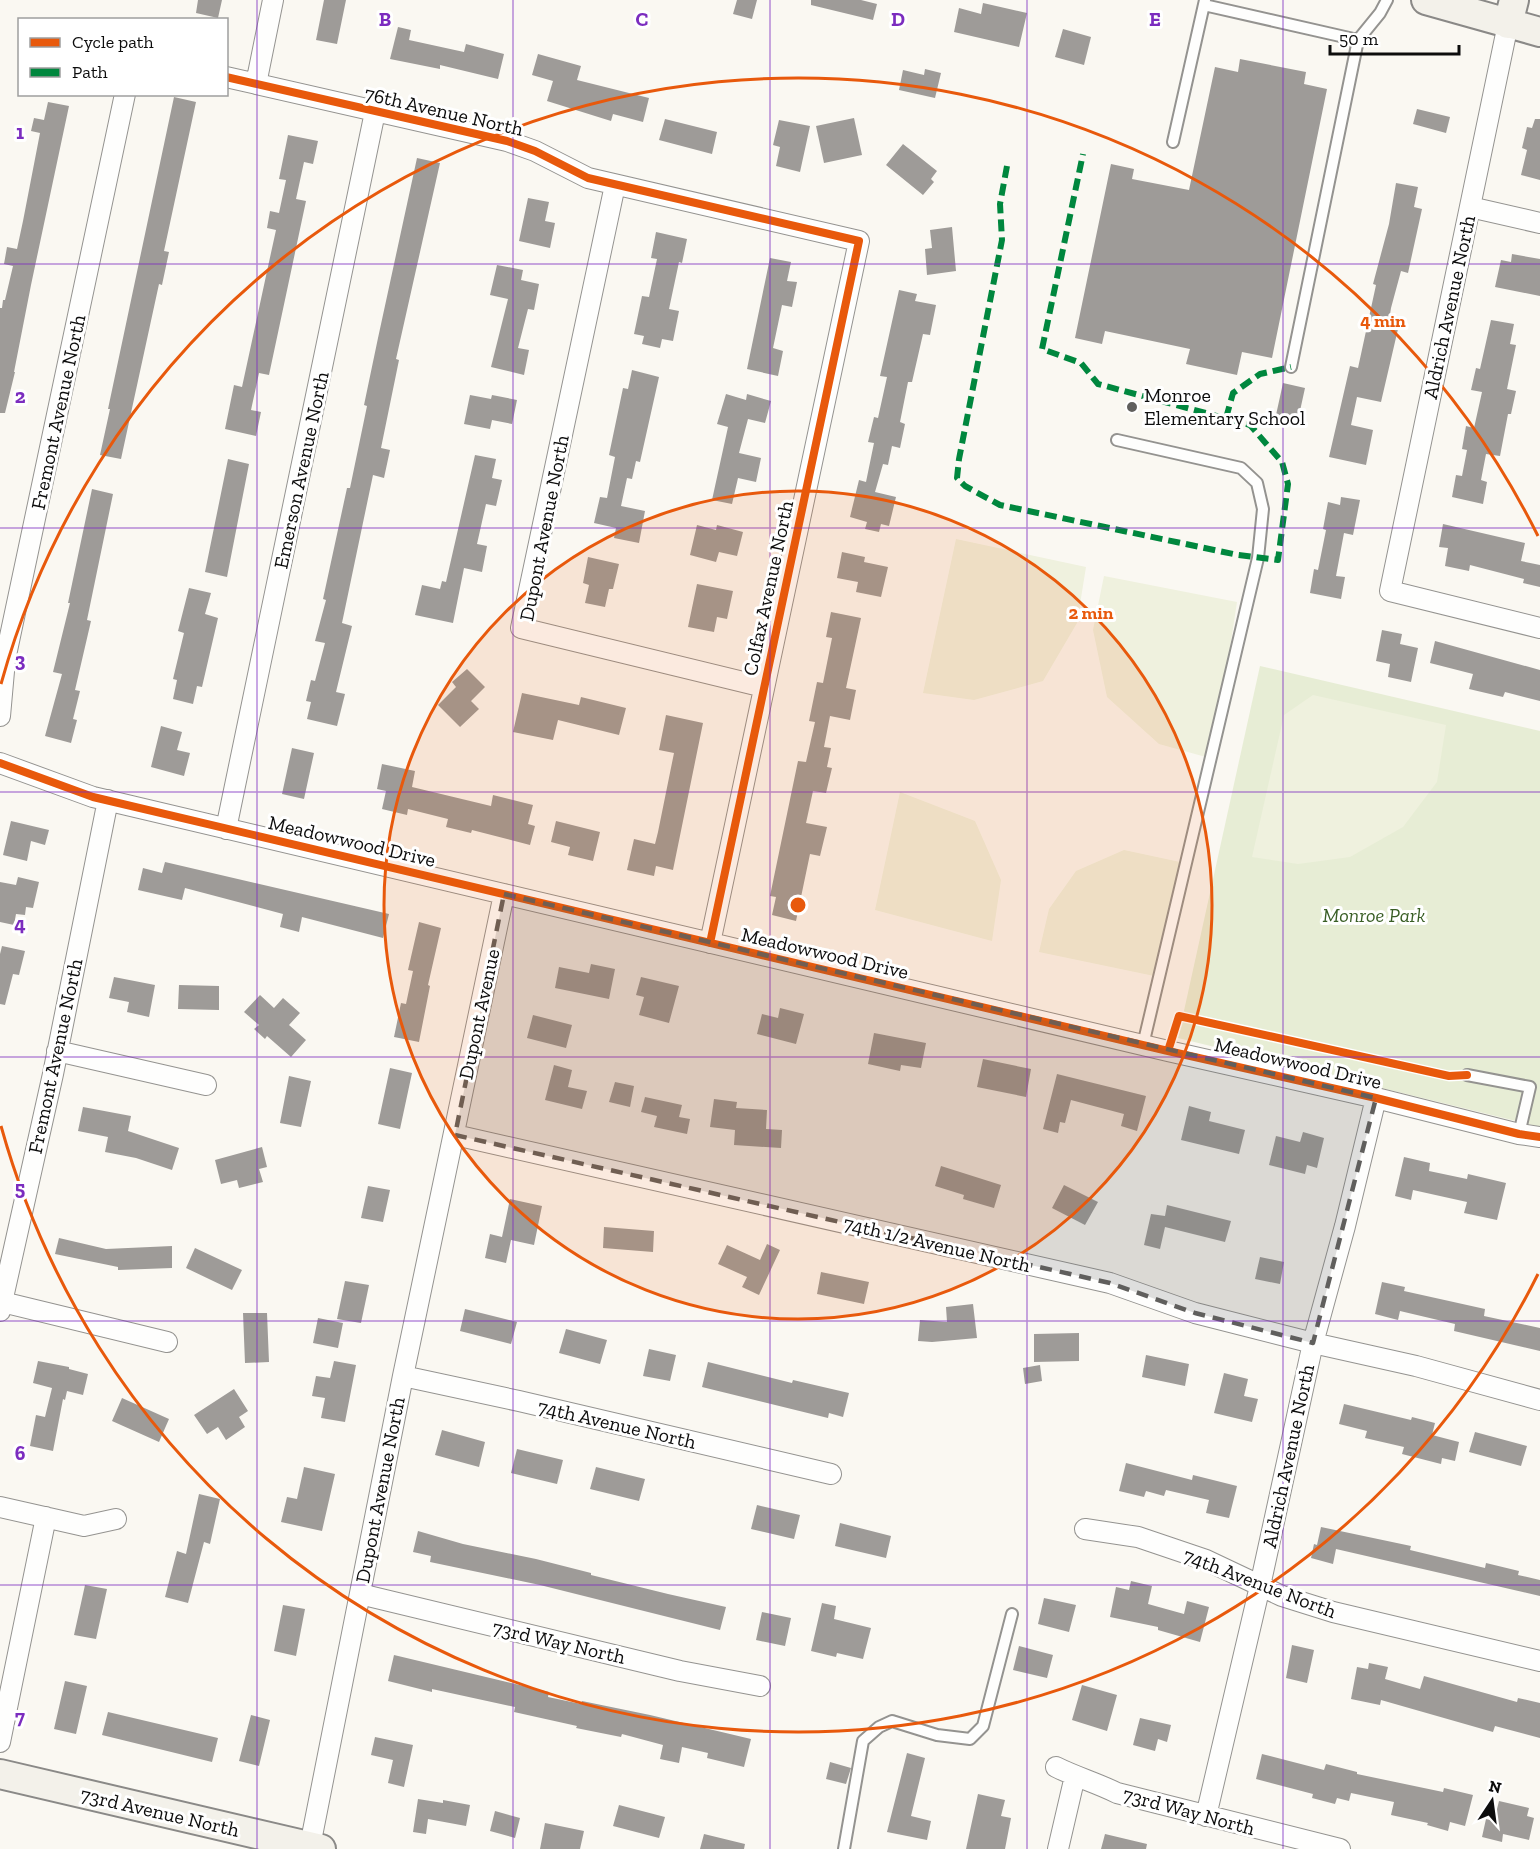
<svg xmlns="http://www.w3.org/2000/svg" width="1540" height="1849" font-family="'Zilla Slab',serif">
	<style>
		.green { fill: #e7edd5 }
		.pitch { fill: #eff1de }
		.building { fill: #9e9b98 }
		.lines { fill: none; stroke-linecap: round; stroke-linejoin: round }
		.lane-casing { stroke: #949390; stroke-width: 14 }
		.street-casing { stroke: #949390; stroke-width: 22 }
		.secondary-casing { stroke: #8a8987; stroke-width: 32 }
		.lane { stroke: #fefefd; stroke-width: 10 }
		.street { stroke: #fefefd; stroke-width: 20 }
		.secondary { stroke: #f3f1ea; stroke-width: 28 }
		.quiet { stroke: #00873e; stroke-width: 6; stroke-dasharray: 12 6; stroke-linecap: butt }
		.cycleway-casing { stroke: #fff; stroke-width: 11 }
		.cycleway { stroke: #e8590c; stroke-width: 8 }
		.marked { fill: #605f5d; fill-opacity: 0.2; stroke: #605f5d; stroke-width: 4.5; stroke-dasharray: 12 8; stroke-linejoin: round }
		.grid { fill: none; stroke: #7b2cbf; stroke-width: 1.5; stroke-opacity: 0.55 }
		.ring { fill: none; stroke: #e8590c; stroke-width: 3 }
		.poi-dot { fill: #605f5d; stroke: #fff; stroke-width: 2 }
		.labels { text-anchor: middle; dominant-baseline: central; stroke-width: 6; stroke-linejoin: round; paint-order: stroke }
		.street-label { font-size: 20px; fill: #0d0d0d; stroke: #fff }
		.poi-label { font-size: 20px; fill: #0d0d0d; stroke: #fff; text-anchor: start }
		.park-label { font-size: 20px; font-style: italic; fill: #395e25; stroke: #fff }
		.grid-label { font-size: 20px; text-anchor: middle; font-weight: bold; fill: #7b2cbf; stroke: #fff; stroke-width: 6; stroke-linejoin: round; paint-order: stroke }
		.centre { fill: #e8590c; stroke: #fff; stroke-width: 3 }
		.ring-label { font-size: 18px; text-anchor: middle; font-weight: bold; fill: #e8590c; stroke: #fff; stroke-width: 6; stroke-linejoin: round; paint-order: stroke }
	</style>
	<rect width="100%" height="100%" fill="#faf8f2"/>
	<path class="green" d="M1260,666L1540,731V1127L1178,1038Z"/>
	<path class="pitch" d="M956,539L1086,567L1077,623L1043,681L974,700L923,693Z
		M1104,576L1237,602L1213,759L1159,744L1107,697L1093,630Z
		M1313,695L1446,725L1437,782L1403,827L1350,857L1298,864L1252,857L1284,715Z
		M900,792L975,821L1001,880L992,941L875,910Z
		M1124,850L1180,862L1159,977L1039,952L1049,909L1076,871Z"/>
	<path class="building" d="M198,0H222L218,18L196,13Z
		M324,0H346L337,44L316,40Z
		M737,0H757L752,19L733,14Z
		M811,0H861L877,4L873,20L811,5Z
		M983,3L1027,13L1019,47L954,32L959,8L981,14Z
		M398,27L411,30L409,40L464,52L466,44L504,54L498,79L440,65V69L390,59Z
		M1063,29L1091,37L1084,65L1055,57Z
		M538,54L581,66L577,80L649,98L643,122L613,114L611,121L547,101L553,81L532,75Z
		M1240,59L1306,72L1304,84L1327,89L1272,358L1242,352L1237,375L1186,364L1190,349L1105,331L1102,344L1075,338L1111,164L1134,169L1132,179L1189,190L1215,67L1238,72Z
		M925,69L941,73L935,98L899,90L903,70L924,75Z
		M174,97L196,102L164,251L169,252L162,285L159,284L121,459L100,455L110,409H108Z
		M48,102L69,106L31,285L14,372H15L5,413H0V308H2L3,300H5L13,266L4,264L7,247L17,249L23,221L40,133L31,131L34,118L44,120Z
		M1417,109L1450,117L1446,133L1413,124Z
		M854,118L862,155L824,163L816,126Z
		M665,119L717,132L712,154L659,140Z
		M1535,119H1540V180L1521,175L1527,150L1522,148L1527,127L1532,128Z
		M779,120L810,126L800,172L776,166L780,147L773,145Z
		M288,135L318,141L313,164L304,162L296,199L306,201L269,375L259,373L251,410L261,412L256,436L225,429L234,385L242,387L269,262L276,230L267,228L270,211L279,213L286,180L279,179Z
		M903,144L937,171L931,179L934,182L923,195L886,165Z
		M417,158L440,163L396,359L399,360L381,448L390,450L384,478L373,475L342,623L352,626L336,692L345,694L337,726L307,719L311,702L306,701L311,680L315,681L325,643L315,641L326,600L323,599L347,488H350L367,406L364,405L378,338Z
		M1396,183L1418,187L1414,207L1422,209L1408,273L1401,271L1391,308L1388,327L1398,329L1381,402L1357,397L1351,425L1373,430L1366,465L1329,457L1350,366L1358,368L1376,285L1373,284L1389,224Z
		M528,198L549,202L545,221L555,223L550,248L519,241Z
		M952,227L956,271L927,275L925,249L932,248L930,230Z
		M656,232L687,239L682,263L679,262L669,309L679,311L673,341L662,339L660,348L642,344L644,336L634,334L642,296L649,297L657,259L651,258Z
		M1512,254L1540,259V296L1495,287L1501,260L1511,262Z
		M770,258L791,262L787,281L797,282L792,307L782,305L773,348L783,351L778,376L747,369Z
		M497,265L523,270L521,280L539,284L534,310L528,309L518,348L529,350L524,375L491,367L508,299L490,295Z
		M899,290L917,294L915,301L936,305L930,335L923,334L912,382H908L900,422L905,424L900,448L892,446L888,465L883,464L875,492L896,497L889,526L881,524L879,532L865,529L867,522L850,517L859,480L866,482L874,443L868,442L874,417L878,418L887,377L880,376Z
		M1491,320L1514,324L1510,344L1516,345L1507,389L1516,391L1511,414H1508L1500,456L1486,454L1481,480L1487,482L1483,504L1452,497L1456,475L1462,476L1467,450L1462,449L1466,426L1474,428L1482,392L1471,390L1476,368L1480,369Z
		M632,370L659,377L640,462L636,461L632,479L627,478L621,506L645,511L639,543L614,538L616,528L594,523L600,497L607,498L615,457L609,455L623,388L628,389Z
		M1283,383L1305,388L1298,420L1276,415Z
		M726,394L746,400L747,394L771,401L765,423L748,419L739,453L761,458L756,482L738,478L732,504L712,500L728,427L717,424Z
		M470,395L491,399L492,395L517,400L512,424L492,420L490,429L464,424Z
		M475,455L496,459L492,478L502,480L496,506L486,504L477,544L487,546L482,572L464,568L453,623L415,615L422,585L440,589L442,581L446,582Z
		M228,459L249,464L227,577L205,572Z
		M92,489L113,494L87,620L91,621L75,690L80,691L73,719L77,720L71,743L45,736L62,674L53,672L70,603H68Z
		M1341,497L1360,500L1353,535L1344,533L1336,576L1345,577L1341,599L1310,593L1314,569L1318,570L1326,530L1323,529L1328,502L1340,505Z
		M1443,524L1525,543L1521,561L1540,565V587L1523,583L1524,579L1470,565L1469,571L1445,566L1448,548L1439,547Z
		M697,525L716,530L717,525L743,532L737,556L719,552L716,562L690,555Z
		M842,552L865,557L864,562L888,567L881,597L856,592L858,582L837,578Z
		M588,557L619,564L613,589H609L605,607L585,603L589,585L583,583Z
		M697,584L733,591L727,619L717,617L714,632L688,627Z
		M189,588L211,593L205,614L218,618L202,687L197,686L193,704L173,699L177,680L173,679L184,633L178,631Z
		M831,612L861,618L846,688L856,690L850,720L830,716L824,747L831,748L827,767L832,768L826,793L813,791L806,823L827,827L820,856L810,854L796,921L772,915L776,897L770,896L798,761L806,762L815,722L809,721L817,682L823,683L832,638L826,637Z
		M1382,630L1402,634L1400,644L1418,648L1411,682L1388,677L1390,664L1376,661Z
		M1435,641L1540,670V701L1505,692L1503,697L1469,689L1473,674L1430,663Z
		M467,669L485,687L471,701L479,709L460,727L438,705L456,687L452,682Z
		M522,693L579,705L581,697L626,708L619,735L558,720L553,740L513,732Z
		M666,715L703,723L673,870L656,866L654,876L627,870L634,839L655,844L658,832L674,753L659,750Z
		M161,726L182,732L177,750L190,753L184,776L151,767Z
		M292,748L314,753L304,799L282,794Z
		M382,764L415,771L412,787L491,806L493,795L533,805L528,824L535,826L530,845L472,830L471,833L446,827L448,819L408,809L407,815L382,809L386,791L377,789Z
		M11,821L49,830L45,845L31,841L27,861L3,855Z
		M556,821L600,832L593,861L568,855L570,847L551,842Z
		M165,862L389,914L383,938L302,917L299,932L280,927L283,914L185,888L182,900L138,890L143,868L162,873Z
		M18,877L39,882L33,908L26,907L25,915L16,914L14,925L0,922V882L16,885Z
		M419,922L441,928L428,985L430,986L419,1042L394,1037L401,1003L406,1004L413,971L408,970Z
		M2,946L25,951L19,975L13,974L5,1005L0,1004V954Z
		M591,964L615,969L609,999L555,988L559,967L589,973Z
		M114,977L155,985L149,1017L127,1012L129,1002L109,998Z
		M641,977L679,986L669,1023L639,1015L644,997L636,995Z
		M179,985L219,986V1010L178,1009Z
		M260,995L274,1008L283,998L300,1013L289,1025L306,1040L291,1057L267,1036L265,1039L254,1029L259,1025L244,1012Z
		M780,1008L804,1014L796,1044L757,1034L762,1014L778,1018Z
		M533,1015L572,1025L566,1048L527,1038Z
		M874,1033L926,1043L921,1068L901,1065L900,1071L868,1064Z
		M983,1059L1031,1069L1026,1097L977,1087Z
		M554,1065L572,1070L568,1087L587,1091L582,1109L545,1100Z
		M390,1068L412,1073L400,1129L378,1124Z
		M1057,1074L1146,1096L1137,1131L1121,1126L1124,1114L1071,1100L1065,1123L1060,1122L1058,1133L1043,1129Z
		M289,1076L311,1081L301,1127L280,1123Z
		M615,1082L634,1086L630,1107L609,1102Z
		M645,1097L682,1105L679,1117L690,1119L687,1134L654,1127L657,1116L641,1112Z
		M714,1099L737,1102L736,1108L767,1110L766,1129L782,1130L781,1148L734,1145L735,1130L710,1127Z
		M1189,1106L1211,1112L1209,1121L1245,1130L1239,1154L1181,1140Z
		M83,1107L131,1116L128,1131L179,1148L172,1170L136,1158L105,1152L108,1137L78,1131Z
		M1303,1132L1324,1138L1317,1168L1307,1165L1305,1174L1269,1165L1276,1136L1300,1142Z
		M262,1147L267,1167L259,1169L263,1182L239,1188L237,1180L221,1184L215,1160Z
		M1404,1157L1430,1163L1429,1171L1467,1179L1468,1174L1506,1183L1497,1220L1464,1213L1467,1202L1413,1190L1411,1200L1395,1196Z
		M941,1166L1001,1185L994,1208L963,1199L964,1195L935,1186Z
		M1064,1185L1098,1202L1085,1225L1052,1208Z
		M368,1186L390,1190L383,1222L361,1218Z
		M510,1199L542,1206L534,1245L511,1240L506,1263L485,1258L490,1234L502,1237Z
		M1167,1205L1231,1221L1225,1242L1165,1227L1160,1249L1144,1245L1151,1214L1165,1216Z
		M604,1227L654,1231L653,1252L603,1248Z
		M59,1238L106,1249L172,1246V1268L118,1270V1267L55,1254Z
		M767,1244L780,1250L759,1295L742,1287L747,1277L718,1264L727,1245L760,1260Z
		M195,1248L242,1270L232,1290L186,1268Z
		M1260,1257L1284,1262L1280,1284L1255,1279Z
		M821,1272L869,1282L864,1304L817,1294Z
		M345,1281L369,1285L361,1323L337,1319Z
		M1382,1282L1405,1287L1404,1291L1485,1309L1484,1316L1540,1328V1351L1454,1331L1455,1324L1400,1311L1398,1320L1375,1314Z
		M973,1304L977,1338L932,1342L918,1341L920,1320L947,1322L946,1307Z
		M465,1309L517,1322L511,1344L460,1331Z
		M243,1313H267L269,1362L245,1363Z
		M318,1318L343,1323L338,1348L313,1343Z
		M566,1329L607,1340L600,1364L559,1353Z
		M1079,1333V1361L1034,1362V1334Z
		M649,1349L676,1355L670,1381L643,1376Z
		M1146,1355L1189,1364L1185,1386L1142,1377Z
		M38,1361L69,1367V1369L88,1374L83,1395L67,1391L65,1400L63,1399L53,1451L30,1446L36,1415L45,1417L52,1388L33,1383Z
		M334,1361L356,1365L345,1422L321,1418L325,1398L312,1396L316,1376L330,1378Z
		M708,1362L792,1383L793,1380L849,1393L843,1417L829,1413L828,1418L702,1387Z
		M1040,1365L1042,1381L1025,1384L1023,1368Z
		M1224,1373L1248,1379L1244,1396L1258,1399L1252,1422L1214,1413Z
		M234,1389L248,1411L239,1417L245,1427L226,1440L218,1427L207,1434L194,1415Z
		M122,1398L169,1419L159,1442L112,1421Z
		M1344,1404L1411,1420L1412,1417L1435,1423L1432,1435L1459,1442L1455,1461L1442,1458L1441,1464L1402,1454L1404,1447L1365,1438L1367,1431L1339,1424Z
		M442,1430L485,1442L479,1467L435,1455Z
		M1475,1432L1527,1446L1521,1466L1469,1452Z
		M517,1449L563,1460L557,1484L511,1473Z
		M1126,1463L1192,1480L1193,1475L1237,1486L1229,1518L1206,1513L1209,1500L1166,1490L1164,1496L1146,1491L1144,1497L1119,1491Z
		M304,1467L335,1474L322,1531L281,1522L287,1497L297,1499Z
		M596,1467L645,1479L639,1501L590,1489Z
		M199,1494L220,1499L210,1544L204,1542L188,1603L165,1597L177,1551L186,1554Z
		M757,1505L800,1515L794,1539L751,1529Z
		M840,1523L891,1536L886,1558L835,1546Z
		M1321,1527L1411,1546L1410,1550L1485,1568L1486,1563L1519,1571L1518,1575L1540,1580V1596L1336,1549L1333,1564L1311,1558L1314,1544L1317,1545Z
		M418,1531L463,1544L536,1559L591,1573V1575L668,1594L726,1607L720,1630L540,1585L430,1562L431,1556L413,1552Z
		M1131,1581L1152,1586L1148,1604L1184,1614L1187,1601L1209,1607L1200,1642L1158,1630V1627L1110,1617L1116,1587L1129,1590Z
		M85,1585L107,1589L96,1639L74,1635Z
		M1044,1598L1076,1605L1069,1632L1038,1624Z
		M822,1603L836,1606L834,1619L871,1628L863,1659L837,1653L836,1657L811,1651Z
		M283,1605L305,1609L296,1656L274,1651Z
		M762,1612L791,1618L785,1646L756,1640Z
		M1292,1645L1314,1650L1307,1683L1286,1678Z
		M1019,1646L1053,1655L1047,1678L1013,1670Z
		M394,1655L549,1692L548,1697L581,1704L582,1701L650,1715L751,1739L744,1767L707,1758L708,1753L682,1747L679,1763L660,1759L663,1745L622,1734L621,1737L576,1728L577,1726L514,1712L515,1707L432,1689V1692L388,1681Z
		M1369,1663L1388,1667L1385,1679L1420,1689L1424,1676L1517,1702L1518,1698L1540,1703V1738L1495,1726L1493,1732L1381,1700L1380,1705L1351,1699L1357,1667L1368,1669Z
		M65,1681L87,1686L76,1734L54,1729Z
		M1082,1685L1117,1695L1107,1731L1072,1720Z
		M108,1712L218,1738L212,1762L102,1735Z
		M251,1715L270,1720L259,1766L239,1761Z
		M1140,1718L1171,1725L1167,1742L1158,1739L1155,1751L1133,1745Z
		M375,1737L413,1745L404,1787L388,1783L393,1760L371,1755Z
		M907,1753L925,1758L911,1816L931,1821L927,1840L887,1832Z
		M1262,1754L1324,1770L1326,1764L1357,1772V1774L1443,1792L1444,1788L1473,1795L1465,1826L1450,1822L1448,1831L1427,1825L1428,1823L1391,1815L1394,1802L1351,1793L1349,1801L1337,1798L1335,1804L1312,1798L1313,1794L1256,1779Z
		M830,1762L851,1768L846,1784L826,1779Z
		M978,1794L1005,1800L1001,1816L1011,1818L1005,1849H966Z
		M418,1799L443,1803V1800L470,1805L466,1826L428,1819L426,1834L413,1832Z
		M1499,1801L1529,1808L1527,1816L1534,1818L1529,1840L1503,1834L1502,1842L1482,1837L1486,1819L1494,1821Z
		M619,1805L665,1817L659,1838L613,1826Z
		M495,1811L520,1818L515,1838L490,1831Z
		M545,1823L584,1831L580,1849H540Z
		M704,1834L745,1844L744,1849H700Z
		M1105,1834L1147,1844L1146,1849H1101Z"/>
	<g class="lines">
		<g class="lane-casing">
			<path id="lane" d="M1204,5L1358,40L1380,13L1387,0
				M1173,142L1205,0
				M1291,367L1358,40
				M1117,440L1241,468L1257,483L1263,509L1258,558L1143,1045
				M1467,1075L1530,1087L1519,1134
				M844,1849L863,1741L879,1727L892,1721L937,1735L970,1739L983,1726L1012,1614"/>
		</g>
		<g class="street-casing">
			<path id="street" d="M1508,24L1390,591L1540,628
				M226,77L507,141L535,151L588,178L859,241L710,943
				M256,84L273,0
				M615,185L521,628L764,687
				M1470,207L1540,223
				M0,716L5,660L125,94
				M0,763L93,797L1168,1051L1376,1098L1519,1134L1540,1137
				M226,829L375,112
				M57,1051L206,1085
				M455,1135L1110,1283L1195,1313L1313,1343L1416,1366L1540,1400
				M2,1302L167,1342
				M0,1311L53,1074L108,800
				M403,1376L519,1401L831,1474
				M0,1507L84,1526L116,1519
				M1085,1529L1138,1537L1206,1560L1282,1596L1333,1612L1540,1661
				M360,1594L680,1671L760,1686
				M0,1742L46,1517
				M1056,1767C1076,1777 1097,1783 1117,1793L1340,1849
				M1206,1816L1260,1586L1313,1343L1345,1226L1376,1098
				M310,1846L403,1376L504,894
				M1058,1849L1075,1776"/>
		</g>
		<g class="secondary-casing">
			<path id="secondary" d="M1426,0L1540,32
				M1508,24L1514,0
				M0,1774L321,1849"/>
		</g>
		<use href="#lane" class="lane"/>
		<use href="#street" class="street"/>
		<use href="#secondary" class="secondary"/>
		<path class="quiet" d="M1007,166L1000,204L1002,240L959,459L957,478L965,486L1000,505L1238,555L1278,560L1288,484L1282,462L1250,425L1098,384L1081,363L1042,349L1083,154
			M1226,418L1233,393L1260,374L1291,367"/>
		<g class="cycleway-casing">
			<path id="cycleway" d="M226,77L507,141L535,151L588,178L859,241L710,943
				M0,763L93,797L1168,1051L1376,1098L1519,1134L1540,1137
				M1168,1051L1179,1016L1449,1076L1467,1075"/>
		</g>
		<use href="#cycleway" class="cycleway"/>
	</g>
	<path class="marked" d="M504,894L1376,1098L1313,1343L1195,1313L1110,1283L455,1135Z"/>
	<path class="grid" d="M257,0V1849M513,0V1849M770,0V1849M1027,0V1849M1283,0V1849M0,264H1540M0,528H1540M0,792H1540M0,1057H1540M0,1321H1540M0,1585H1540"/>
	<circle cx="798" cy="905" r="414" fill="#e8590c" fill-opacity=".12"/>
	<g class="ring">
		<circle cx="798" cy="905" r="414"/>
		<path d="M1538 1274A827 827 0 0 1 1 1126M1 684A827 827 0 0 1 1538 536"/>
	</g>
	<circle class="poi-dot" cx="1132" cy="407" r="6"/>
	<g class="labels">
		<g class="street-label">
			<text transform="translate(444 111) rotate(13)">76th Avenue North</text>
			<text transform="translate(1449 307) rotate(-78)">Aldrich Avenue North</text>
			<text transform="translate(58 412) rotate(-78)">Fremont Avenue North</text>
			<text transform="translate(301 470) rotate(-78)">Emerson Avenue North</text>
			<text transform="translate(544 528) rotate(-79)">Dupont Avenue North</text>
			<text transform="translate(768 588) rotate(-78)">Colfax Avenue North</text>
			<text transform="translate(352 841) rotate(13)">Meadowwood Drive</text>
			<text transform="translate(825 953) rotate(13)">Meadowwood Drive</text>
			<text transform="translate(479 1014) rotate(-78)">Dupont Avenue</text>
			<text transform="translate(55 1056) rotate(-78)">Fremont Avenue North</text>
			<text transform="translate(1298 1063) rotate(13)">Meadowwood Drive</text>
			<text transform="translate(937 1244) rotate(13)">74th 1/2 Avenue North</text>
			<text transform="translate(617 1424) rotate(13)">74th Avenue North</text>
			<text transform="translate(1288 1456) rotate(-78)">Aldrich Avenue North</text>
			<text transform="translate(380 1490) rotate(-79)">Dupont Avenue North</text>
			<text transform="translate(1260 1583) rotate(21)">74th Avenue North</text>
			<text transform="translate(559 1642) rotate(13)">73rd Way North</text>
			<text transform="translate(1189 1811) rotate(15)">73rd Way North</text>
			<text transform="translate(160 1812) rotate(13)">73rd Avenue North</text>
		</g>
		<g class="poi-label">
			<text x="1144" y="395">Monroe<tspan x="1144" dy="23">Elementary School</tspan></text>
		</g>
		<g class="park-label">
			<text x="1374" y="915">Monroe Park</text>
		</g>
	</g>
	<g class="grid-label">
		<text x="385" y="26">B</text>
		<text x="642" y="26">C</text>
		<text x="898" y="26">D</text>
		<text x="1155" y="26">E</text>
		<text x="20" y="139">1</text>
		<text x="20" y="403">2</text>
		<text x="20" y="667">3</text>
		<text x="20" y="931">4</text>
		<text x="20" y="1195">5</text>
		<text x="20" y="1460">6</text>
		<text x="20" y="1724">7</text>
	</g>
	<circle cx="798" cy="905" r="9" class="centre"/>
	<g class="ring-label">
		<text x="1383" y="327">4 min</text>
		<text x="1091" y="619">2 min</text>
	</g>
	<rect x="18" y="18" width="210" height="78" fill="#ffffff" stroke="#9e9e9e" stroke-width="1.5"/>
	<rect x="30" y="38" width="30" height="9" fill="#e8590c" stroke="#9e9e9e" stroke-width="1.5"/>
	<text x="72" y="48" font-size="18" fill="#0d0d0d">Cycle path</text>
	<rect x="30" y="68" width="30" height="9" fill="#00873e" stroke="#9e9e9e" stroke-width="1.5"/>
	<text x="72" y="78" font-size="18" fill="#0d0d0d">Path</text>
	<g transform="translate(1492 1801) rotate(13)" stroke="#ffffff" stroke-width="4.5" paint-order="stroke">
	<path d="M0-4.5L10 22L0 15L-10 22Z" fill="#0d0d0d"/>
	<text y="-9" font-size="16" font-weight="bold" text-anchor="middle" fill="#0d0d0d">N</text>
	</g>
	<path d="M1330 45v9h129v-9" fill="none" stroke="#0d0d0d" stroke-width="3"/>
	<text x="1339" y="45" font-size="18" fill="#0d0d0d" stroke="#ffffff" stroke-width="4.5" paint-order="stroke">50 m</text>
</svg>
